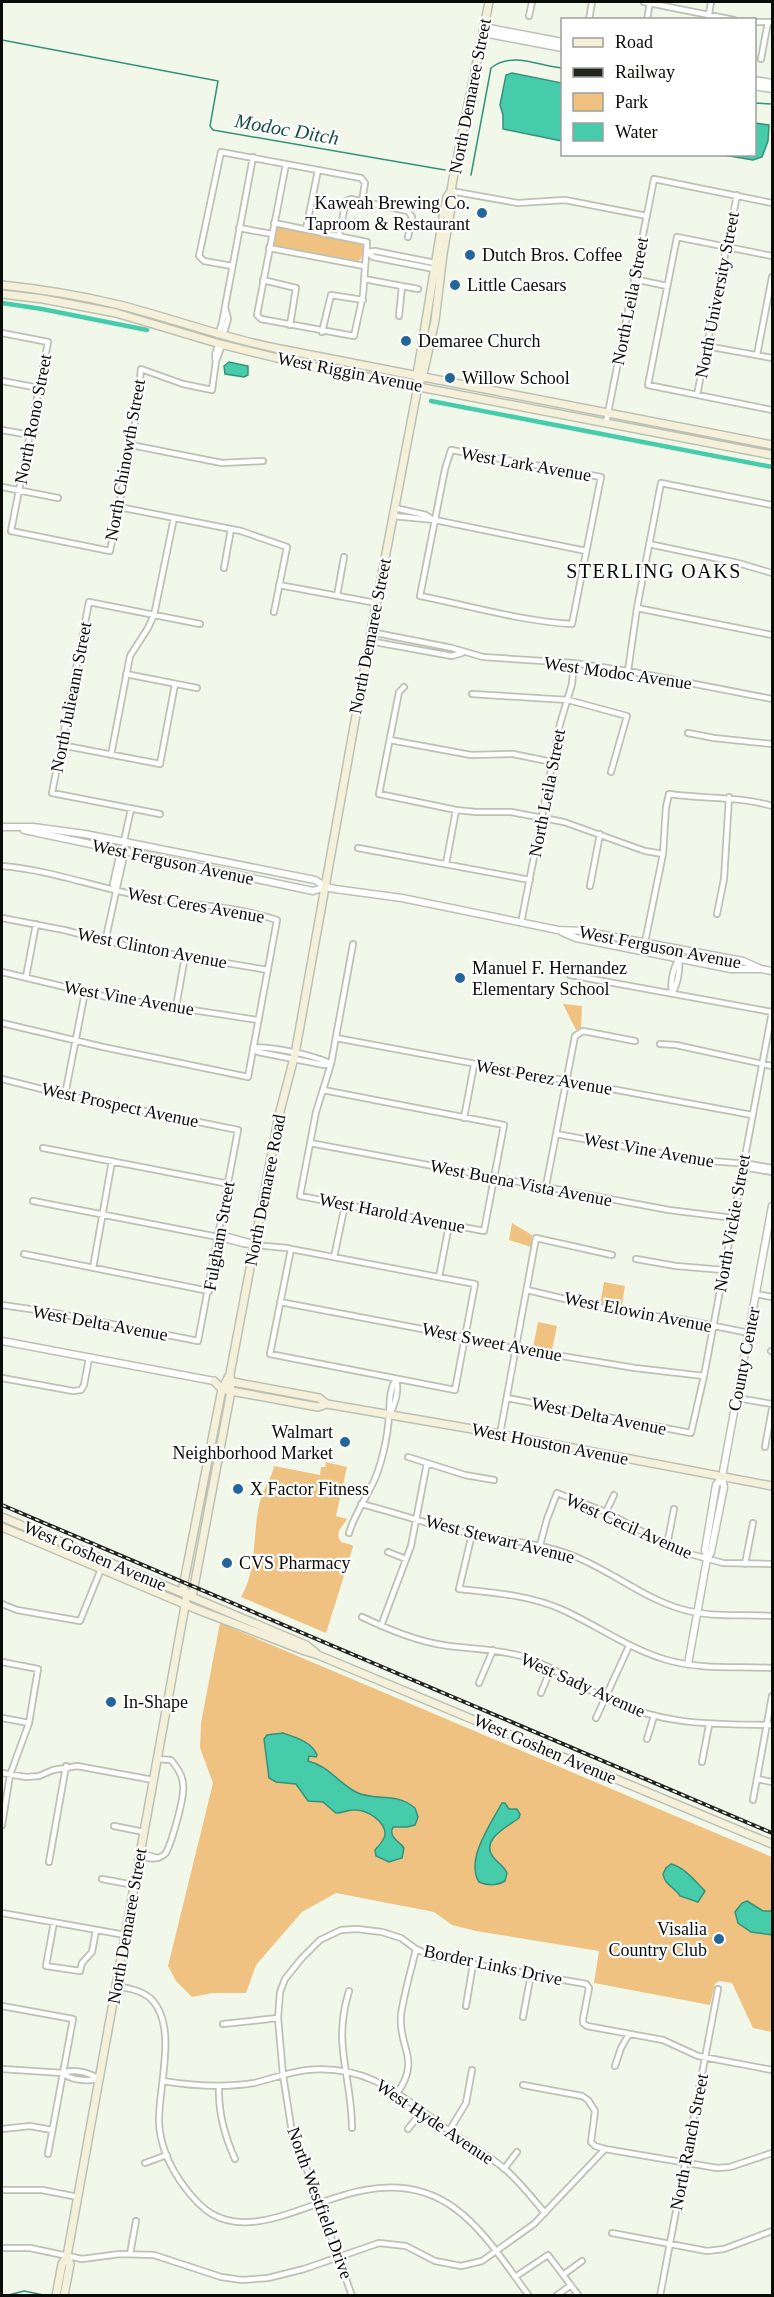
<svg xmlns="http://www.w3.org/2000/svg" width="774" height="2297" font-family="'Times New Roman',serif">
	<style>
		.green { fill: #efc281 }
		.water { fill: #46cbab; stroke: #34927a; stroke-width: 1.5 }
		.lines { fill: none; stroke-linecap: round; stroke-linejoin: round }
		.stream { stroke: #34927a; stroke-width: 1.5 }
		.canal { stroke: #46cbab; stroke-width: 4.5 }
		.minor-casing { stroke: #bcc1b4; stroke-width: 8 }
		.tertiary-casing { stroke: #bcc1b4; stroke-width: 9 }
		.secondary-casing { stroke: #bcc1b4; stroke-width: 10 }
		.minor { stroke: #fff; stroke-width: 4.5 }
		.tertiary { stroke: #fff; stroke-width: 6 }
		.secondary { stroke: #f4f0d9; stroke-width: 7 }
		.rail-casing { stroke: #22241f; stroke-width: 4 }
		.rail { stroke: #fff; stroke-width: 1.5; stroke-dasharray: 4.5; stroke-linecap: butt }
		.poi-dot { fill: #24669b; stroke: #fff; stroke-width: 2 }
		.labels { text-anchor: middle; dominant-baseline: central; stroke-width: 4.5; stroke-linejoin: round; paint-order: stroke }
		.street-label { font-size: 18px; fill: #0a0c08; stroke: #fff }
		.poi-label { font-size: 18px; fill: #0a0c08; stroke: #fff; text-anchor: start }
		.water-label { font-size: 20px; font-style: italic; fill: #184f41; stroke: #fff }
		.neighbourhood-label { font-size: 20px; letter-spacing: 1.5px; fill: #0a0c08; stroke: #fff }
	</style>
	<rect width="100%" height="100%" fill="#f2f8e9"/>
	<path class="green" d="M278,227L362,243L364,246L361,259L358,261L276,246L273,242L275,229Z
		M563,1004L582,1006L581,1028L576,1030Z
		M512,1223L532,1235L531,1247L509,1240Z
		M604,1282L625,1286L621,1309L600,1305Z
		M538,1322L557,1326L552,1350L533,1348Z
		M326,1462L347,1467L336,1516L347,1519C342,1528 334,1532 341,1542L352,1545L353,1547L326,1633L241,1597C258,1569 252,1532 260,1501C263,1489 272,1478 274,1466L320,1475L321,1467H325Z
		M220,1623L772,1857V2032L753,2028L732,1983L719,1981L715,1984L710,2005L594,1983L599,1951L476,1931L452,1925L434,1912L336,1893L302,1912L256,1965L246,1993H213L192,1997L176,1981L168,1966L213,1783L200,1748L201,1723Z"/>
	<path class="water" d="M512,73L562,83V141L503,129V115L500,105L506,75Z
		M755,123L769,125L768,141L762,157L753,160L723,155L754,154Z
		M229,362L248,366V375L244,377L225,374L224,366Z
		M283,1733C295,1737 312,1742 317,1755L316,1757L309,1756L308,1761C329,1766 337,1782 356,1792C375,1802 395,1791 415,1808L418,1817L415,1825L407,1827H393C388,1837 399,1841 404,1848L402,1858L389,1862L376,1856L375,1850C378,1846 384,1841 385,1835C386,1821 366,1809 354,1810C348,1810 342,1813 336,1813L323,1802L308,1801L296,1784L276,1782L269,1778L264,1739L267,1735Z
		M502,1803H505L509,1809H517L520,1814L519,1818C507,1827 479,1840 494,1858C499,1864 504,1866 507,1873L505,1881C496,1886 488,1886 479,1882C465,1860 491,1823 502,1803Z
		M671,1864C683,1866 696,1882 705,1891L698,1902L680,1896C675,1887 665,1886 663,1874L666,1868Z
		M747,1901L763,1911H772V1935L751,1932L738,1923L735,1912L742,1903Z"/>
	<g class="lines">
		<path class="stream" d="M2,40L218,81L210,126L213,130L445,170
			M754,103L772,104
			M471,175L491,68C512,51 539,66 562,68
			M5,2296L24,2291L48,2296"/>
		<path class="canal" d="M2,303L42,309L147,330
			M431,401L772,467"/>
		<g class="minor-casing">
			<path id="minor" d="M644,2L734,20
				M529,16L532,2
				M589,20L592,2
				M647,20L650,2
				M708,20L711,2
				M754,22H772
				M761,59L768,22
				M451,191L518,203L565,200L647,216
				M274,223L367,242L363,295L354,336L261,319L257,315L286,164
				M239,228L272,234
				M306,229L318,170
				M339,235L346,201L351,199L408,211L412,217L408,237
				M269,248L364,266
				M367,252L373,257L434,269
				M367,252L375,251L435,263
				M772,256L677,237L648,385L772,410
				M232,266L204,261L199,256L221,152L361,178L365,183L362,201
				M364,279L418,289
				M634,279L667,286
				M263,280L296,288L290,325
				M399,316L402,286
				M322,332L331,295L363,300
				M2,333L48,342L11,531L110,551L135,423L141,369L183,384L212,390L216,361C214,355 216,349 220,344
				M218,335L222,323L253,157
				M223,336L228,319L225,307
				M706,346L772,358
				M757,355L772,277
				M216,361L222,345
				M2,381L39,388
				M697,395L737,195
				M606,423L654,179L772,203
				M2,430L30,435
				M131,445L222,463L263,461
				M451,450L601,477L572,624C520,621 471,606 420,596L445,469Z
				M2,487L58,498
				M119,507L241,531L287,547L274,612
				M395,508L426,515L432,519
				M393,516L435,520L586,551
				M649,544L738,563L772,573
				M224,568L231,529
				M279,585L376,603
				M337,596L344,557
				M637,608L772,635
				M371,632L452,648L483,657L574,663L628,671L772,699
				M369,641L452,656L462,653
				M628,671L637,608L661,483L772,505
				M126,674L197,688
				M404,687L399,692L379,794L456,810L476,812H511L564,822L645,851L663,854
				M472,694L568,700L627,716L611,772
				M688,733L714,738L772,744
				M390,740L471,755L513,754L552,762
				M61,745L160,764L175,684
				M111,755L130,656L148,628L154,615L174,518
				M160,814L52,793L89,602L200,624
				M358,848L530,880
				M446,864L456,810
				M2,866C51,870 97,888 146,897C190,905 235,906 277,920L248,1077L103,1047L2,1023
				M590,886L600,834
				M115,890L113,884L121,848
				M717,914L724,879L729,797
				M2,918L64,930L135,948L268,970
				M521,923L560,724L572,684L574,663
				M105,942L125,851L124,841L131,809
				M645,942L663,854L666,807L669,794C704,799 738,796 772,806
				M2,972L107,997L258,1020
				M26,977L36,924
				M672,993C670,982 673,968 679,959
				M672,993C678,984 680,970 679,959
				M176,1007L185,956
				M336,1038L752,1115
				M660,1044L676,1045L772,1066
				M253,1048L258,1052L324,1065L331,1064
				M253,1048C267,1045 318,1056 331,1064
				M2,1079L65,1095L238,1130L198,1341L50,1312L2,1305
				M323,1090L504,1125L484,1231L300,1196L316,1112L331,1064L353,944
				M65,1095L85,992
				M464,1118L474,1065
				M556,1134L698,1160L749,1164L772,1168
				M310,1143L669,1210L733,1218
				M43,1148L229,1184
				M743,1165L748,1168L772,1172
				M546,1186L575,1036L583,1031L635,1041
				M33,1201L218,1237L244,1244L287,1248L291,1249L475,1284L455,1390L270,1354L291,1249
				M220,1237L226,1236L252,1243
				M24,1254L209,1291
				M334,1257L345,1205
				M636,1259L676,1266L724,1270
				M93,1268L112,1161
				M439,1277L449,1225
				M527,1290L616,1311L685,1320L749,1333
				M756,1294L772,1297
				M280,1302L464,1337L500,1346L635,1368L704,1376
				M771,1351L772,1352
				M2,1378L73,1391L81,1390L84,1385L89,1358
				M507,1398L691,1433L704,1376L772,1012L570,975
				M737,1398L772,1404
				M390,1414C395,1404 399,1390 396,1379
				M500,1434L536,1238L612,1255
				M765,1447L772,1409
				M408,1457L465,1475L494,1480
				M361,1504C395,1512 428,1525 463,1532C497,1540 532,1541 566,1553C607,1567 640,1597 681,1609C712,1618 741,1614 772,1616
				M606,1512L614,1495
				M349,1533C354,1516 363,1503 371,1487C381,1469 388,1436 389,1415C390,1402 389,1390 396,1379
				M472,1534L459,1589C494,1593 530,1595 563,1610C598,1626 629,1649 667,1660C702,1670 737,1666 772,1668
				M540,1545L547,1519L557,1493L606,1512L667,1545L690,1554L723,1563L772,1564
				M667,1545L674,1509
				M388,1552L406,1559
				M745,1564L753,1523
				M2,1604L17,1610L80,1621L101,1569
				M362,1617C390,1630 418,1642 449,1646C473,1649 497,1649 521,1656C552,1665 578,1686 607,1699C666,1726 710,1724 772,1725
				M381,1626L411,1546L427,1463
				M2,1662L38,1669L29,1723L10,1775L2,1825
				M479,1683L493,1650
				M541,1693L551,1668
				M2,1718L29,1723
				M596,1718L629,1646
				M647,1739L654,1716
				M702,1762L709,1725
				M2,1773L26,1777L39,1776L53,1770L77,1766L153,1780
				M757,1779L772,1782
				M753,1800L772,1696
				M114,1826L144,1832
				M139,1855C149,1859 158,1861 166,1853C172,1841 185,1797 183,1785C183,1775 177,1767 171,1760L157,1759
				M140,1855H147L158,1858
				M49,1862L66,1766
				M102,1879L134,1885
				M2,1913L125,1935
				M54,1922L46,1966L80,1971L82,1963L92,1952L96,1930
				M116,1986C128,1988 140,1990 150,1998C179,2025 158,2087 159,2122C160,2144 170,2167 183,2185C191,2196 200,2207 212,2214C233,2226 256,2223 278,2217C307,2209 336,2195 365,2190C451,2174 485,2236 529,2296
				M349,1991C332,2046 352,2076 352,2128
				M2,2006L73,2019L48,2154
				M466,2006L473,1964
				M523,2017L531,1974
				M223,2024L278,2018
				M615,2066L621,2048L629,2034
				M2,2069L63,2073C74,2068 90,2073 99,2079
				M63,2073C71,2081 88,2081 99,2079
				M163,2081C193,2086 223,2088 254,2083C271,2079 289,2072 307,2070C368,2064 400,2095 445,2128C465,2142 487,2154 505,2169C520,2182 532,2198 545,2213
				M523,2085L582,2096L588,2100L595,2111L591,2142L595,2146L605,2149L717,2168L730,2167L772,2153
				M219,2086C218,2112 224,2135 235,2159
				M398,2092C421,2058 398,2048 401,2015C404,1993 411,1971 416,1949
				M2,2129L30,2126L52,2130
				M408,2129L422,2111
				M449,2131L466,2103L472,2070
				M145,2163L167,2155
				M504,2169L517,2152
				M2,2190H42L78,2197
				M612,2233L707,2251L724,2249L772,2231
				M2,2248H30L82,2259L120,2254L154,2255L221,2277L242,2280L268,2278L304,2269L379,2243L406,2246L435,2261L461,2266L482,2261L534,2224L605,2149
				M130,2254L136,2221
				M563,2275L582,2261
				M515,2277L548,2255L579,2296
				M352,2296L308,2172L293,2139L283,2075L278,2018L280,1992L285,1979L302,1958L320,1940L341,1930L357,1929L382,1932L401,1938L416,1949L434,1957L586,1984L589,1988L583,2019V2023L587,2026L663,2040L698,2056L772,2070
				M556,2296L571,2285
				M660,2296L718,1989"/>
		</g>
		<g class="tertiary-casing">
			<path id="tertiary" d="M484,27L562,42
				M483,33L562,48
				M754,80L772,83
				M754,86L772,89
				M2,827H33L85,834L315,880L326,887L335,889L402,898L558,930L583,931L743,961L761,969L772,971
				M24,830L313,891L326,887
				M562,932L576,938L731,969H760
				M2,1341L214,1381
				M707,1559L705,1550L716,1485L722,1477
				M688,1664L707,1559L711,1552L724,1487L722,1477L772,1206"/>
		</g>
		<g class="secondary-casing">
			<path id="secondary" d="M2,285C39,289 78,295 115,304C169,317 220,337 275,348L772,445
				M2,294L43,299L116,313L220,344L310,366L772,455
				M422,379L435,321L443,254L453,197L451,191L453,179L489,2
				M214,1381L222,1389L231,1391L318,1407L327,1404L484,1431L772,1486
				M228,1381L319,1398L327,1404
				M2,1517L306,1645L316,1653
				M2,1527L196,1609L305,1651L318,1655L772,1844
				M187,1595L183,1587L222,1389L230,1374L279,1115L295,1054L371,632L418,386L417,375L444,211L447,197L451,191
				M56,2296L62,2264L67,2256L187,1595L193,1592L231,1391L230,1374
				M64,2296L70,2264L67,2256"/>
		</g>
		<use href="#minor" class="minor"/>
		<use href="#tertiary" class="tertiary"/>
		<use href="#secondary" class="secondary"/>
		<g class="rail-casing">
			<path id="rail" d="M2,1505L772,1833"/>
		</g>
		<use href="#rail" class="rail"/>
	</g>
	<g class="poi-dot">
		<circle cx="482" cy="213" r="6"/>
		<circle cx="470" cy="255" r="6"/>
		<circle cx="455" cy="285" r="6"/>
		<circle cx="406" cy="341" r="6"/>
		<circle cx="450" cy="378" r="6"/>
		<circle cx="460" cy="978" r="6"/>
		<circle cx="345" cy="1442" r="6"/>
		<circle cx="238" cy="1489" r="6"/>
		<circle cx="227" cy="1563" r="6"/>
		<circle cx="111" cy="1702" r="6"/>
		<circle cx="719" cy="1939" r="6"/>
	</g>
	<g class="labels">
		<g class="street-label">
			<text transform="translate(470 96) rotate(-79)">North Demaree Street</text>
			<text transform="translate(717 295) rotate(-79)">North University Street</text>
			<text transform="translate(630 301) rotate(-79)">North Leila Street</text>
			<text transform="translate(350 372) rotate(11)">West Riggin Avenue</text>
			<text transform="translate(33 419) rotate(-79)">North Rono Street</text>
			<text transform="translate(125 460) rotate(-80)">North Chinowth Street</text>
			<text transform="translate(526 464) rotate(10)">West Lark Avenue</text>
			<text transform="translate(370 636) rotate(-79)">North Demaree Street</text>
			<text transform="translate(618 673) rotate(8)">West Modoc Avenue</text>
			<text transform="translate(71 697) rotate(-79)">North Julieann Street</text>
			<text transform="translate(547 793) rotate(-79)">North Leila Street</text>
			<text transform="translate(173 862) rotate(12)">West Ferguson Avenue</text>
			<text transform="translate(196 905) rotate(10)">West Ceres Avenue</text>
			<text transform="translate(660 947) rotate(11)">West Ferguson Avenue</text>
			<text transform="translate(152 948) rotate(11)">West Clinton Avenue</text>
			<text transform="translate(129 998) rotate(10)">West Vine Avenue</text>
			<text transform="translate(544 1077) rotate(10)">West Perez Avenue</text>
			<text transform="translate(120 1105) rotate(12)">West Prospect Avenue</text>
			<text transform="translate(649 1150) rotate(10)">West Vine Avenue</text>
			<text transform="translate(521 1183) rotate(11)">West Buena Vista Avenue</text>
			<text transform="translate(265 1190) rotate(-79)">North Demaree Road</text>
			<text transform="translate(392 1213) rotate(11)">West Harold Avenue</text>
			<text transform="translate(732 1223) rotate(-80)">North Vickie Street</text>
			<text transform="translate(219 1236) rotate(-80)">Fulgham Street</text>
			<text transform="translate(638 1312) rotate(11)">West Elowin Avenue</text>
			<text transform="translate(100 1323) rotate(10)">West Delta Avenue</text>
			<text transform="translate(492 1342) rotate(11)">West Sweet Avenue</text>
			<text transform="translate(744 1359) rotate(-79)">County Center</text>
			<text transform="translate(599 1416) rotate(11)">West Delta Avenue</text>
			<text transform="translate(550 1444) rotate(11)">West Houston Avenue</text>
			<text transform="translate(629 1526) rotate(24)">West Cecil Avenue</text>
			<text transform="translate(500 1539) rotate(14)">West Stewart Avenue</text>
			<text transform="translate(95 1556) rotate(23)">West Goshen Avenue</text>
			<text transform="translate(583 1685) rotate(24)">West Sady Avenue</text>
			<text transform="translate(545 1749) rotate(23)">West Goshen Avenue</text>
			<text transform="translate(127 1926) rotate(-80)">North Demaree Street</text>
			<text transform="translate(493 1965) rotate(12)">Border Links Drive</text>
			<text transform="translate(435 2122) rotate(34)">West Hyde Avenue</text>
			<text transform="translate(689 2142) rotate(-79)">North Ranch Street</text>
			<text transform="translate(320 2203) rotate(70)">North Westfield Drive</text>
		</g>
		<g class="poi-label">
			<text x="470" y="203" text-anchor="end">Kaweah Brewing Co.<tspan x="470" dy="21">Taproom &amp; Restaurant</tspan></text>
			<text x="482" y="255">Dutch Bros. Coffee</text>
			<text x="467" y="285">Little Caesars</text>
			<text x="418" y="341">Demaree Church</text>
			<text x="462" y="378">Willow School</text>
			<text x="472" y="968">Manuel F. Hernandez<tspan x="472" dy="21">Elementary School</tspan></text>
			<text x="333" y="1432" text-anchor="end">Walmart<tspan x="333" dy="21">Neighborhood Market</tspan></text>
			<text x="250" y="1489">X Factor Fitness</text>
			<text x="239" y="1563">CVS Pharmacy</text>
			<text x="123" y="1702">In-Shape</text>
			<text x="707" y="1929" text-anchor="end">Visalia<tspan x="707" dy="21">Country Club</tspan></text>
		</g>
		<g class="water-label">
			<text transform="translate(287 129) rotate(10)">Modoc Ditch</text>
		</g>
		<g class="neighbourhood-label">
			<text x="654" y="571">STERLING OAKS</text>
		</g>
	</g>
	<rect width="774" height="2297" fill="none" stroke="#0a0c08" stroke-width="6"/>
	<rect x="561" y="18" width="195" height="138" fill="#ffffff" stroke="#9d9e9c" stroke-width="1.5"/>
	<rect x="573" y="38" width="30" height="9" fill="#f4f0d9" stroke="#9d9e9c" stroke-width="1.5"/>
	<text x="615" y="48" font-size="18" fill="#0a0c08">Road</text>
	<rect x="573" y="68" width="30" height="9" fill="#22241f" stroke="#9d9e9c" stroke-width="1.5"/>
	<text x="615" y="78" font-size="18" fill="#0a0c08">Railway</text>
	<rect x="573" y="93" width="30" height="18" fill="#efc281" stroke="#9d9e9c" stroke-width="1.5"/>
	<text x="615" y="108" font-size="18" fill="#0a0c08">Park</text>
	<rect x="573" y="123" width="30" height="18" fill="#46cbab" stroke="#9d9e9c" stroke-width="1.5"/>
	<text x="615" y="138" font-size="18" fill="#0a0c08">Water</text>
</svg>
